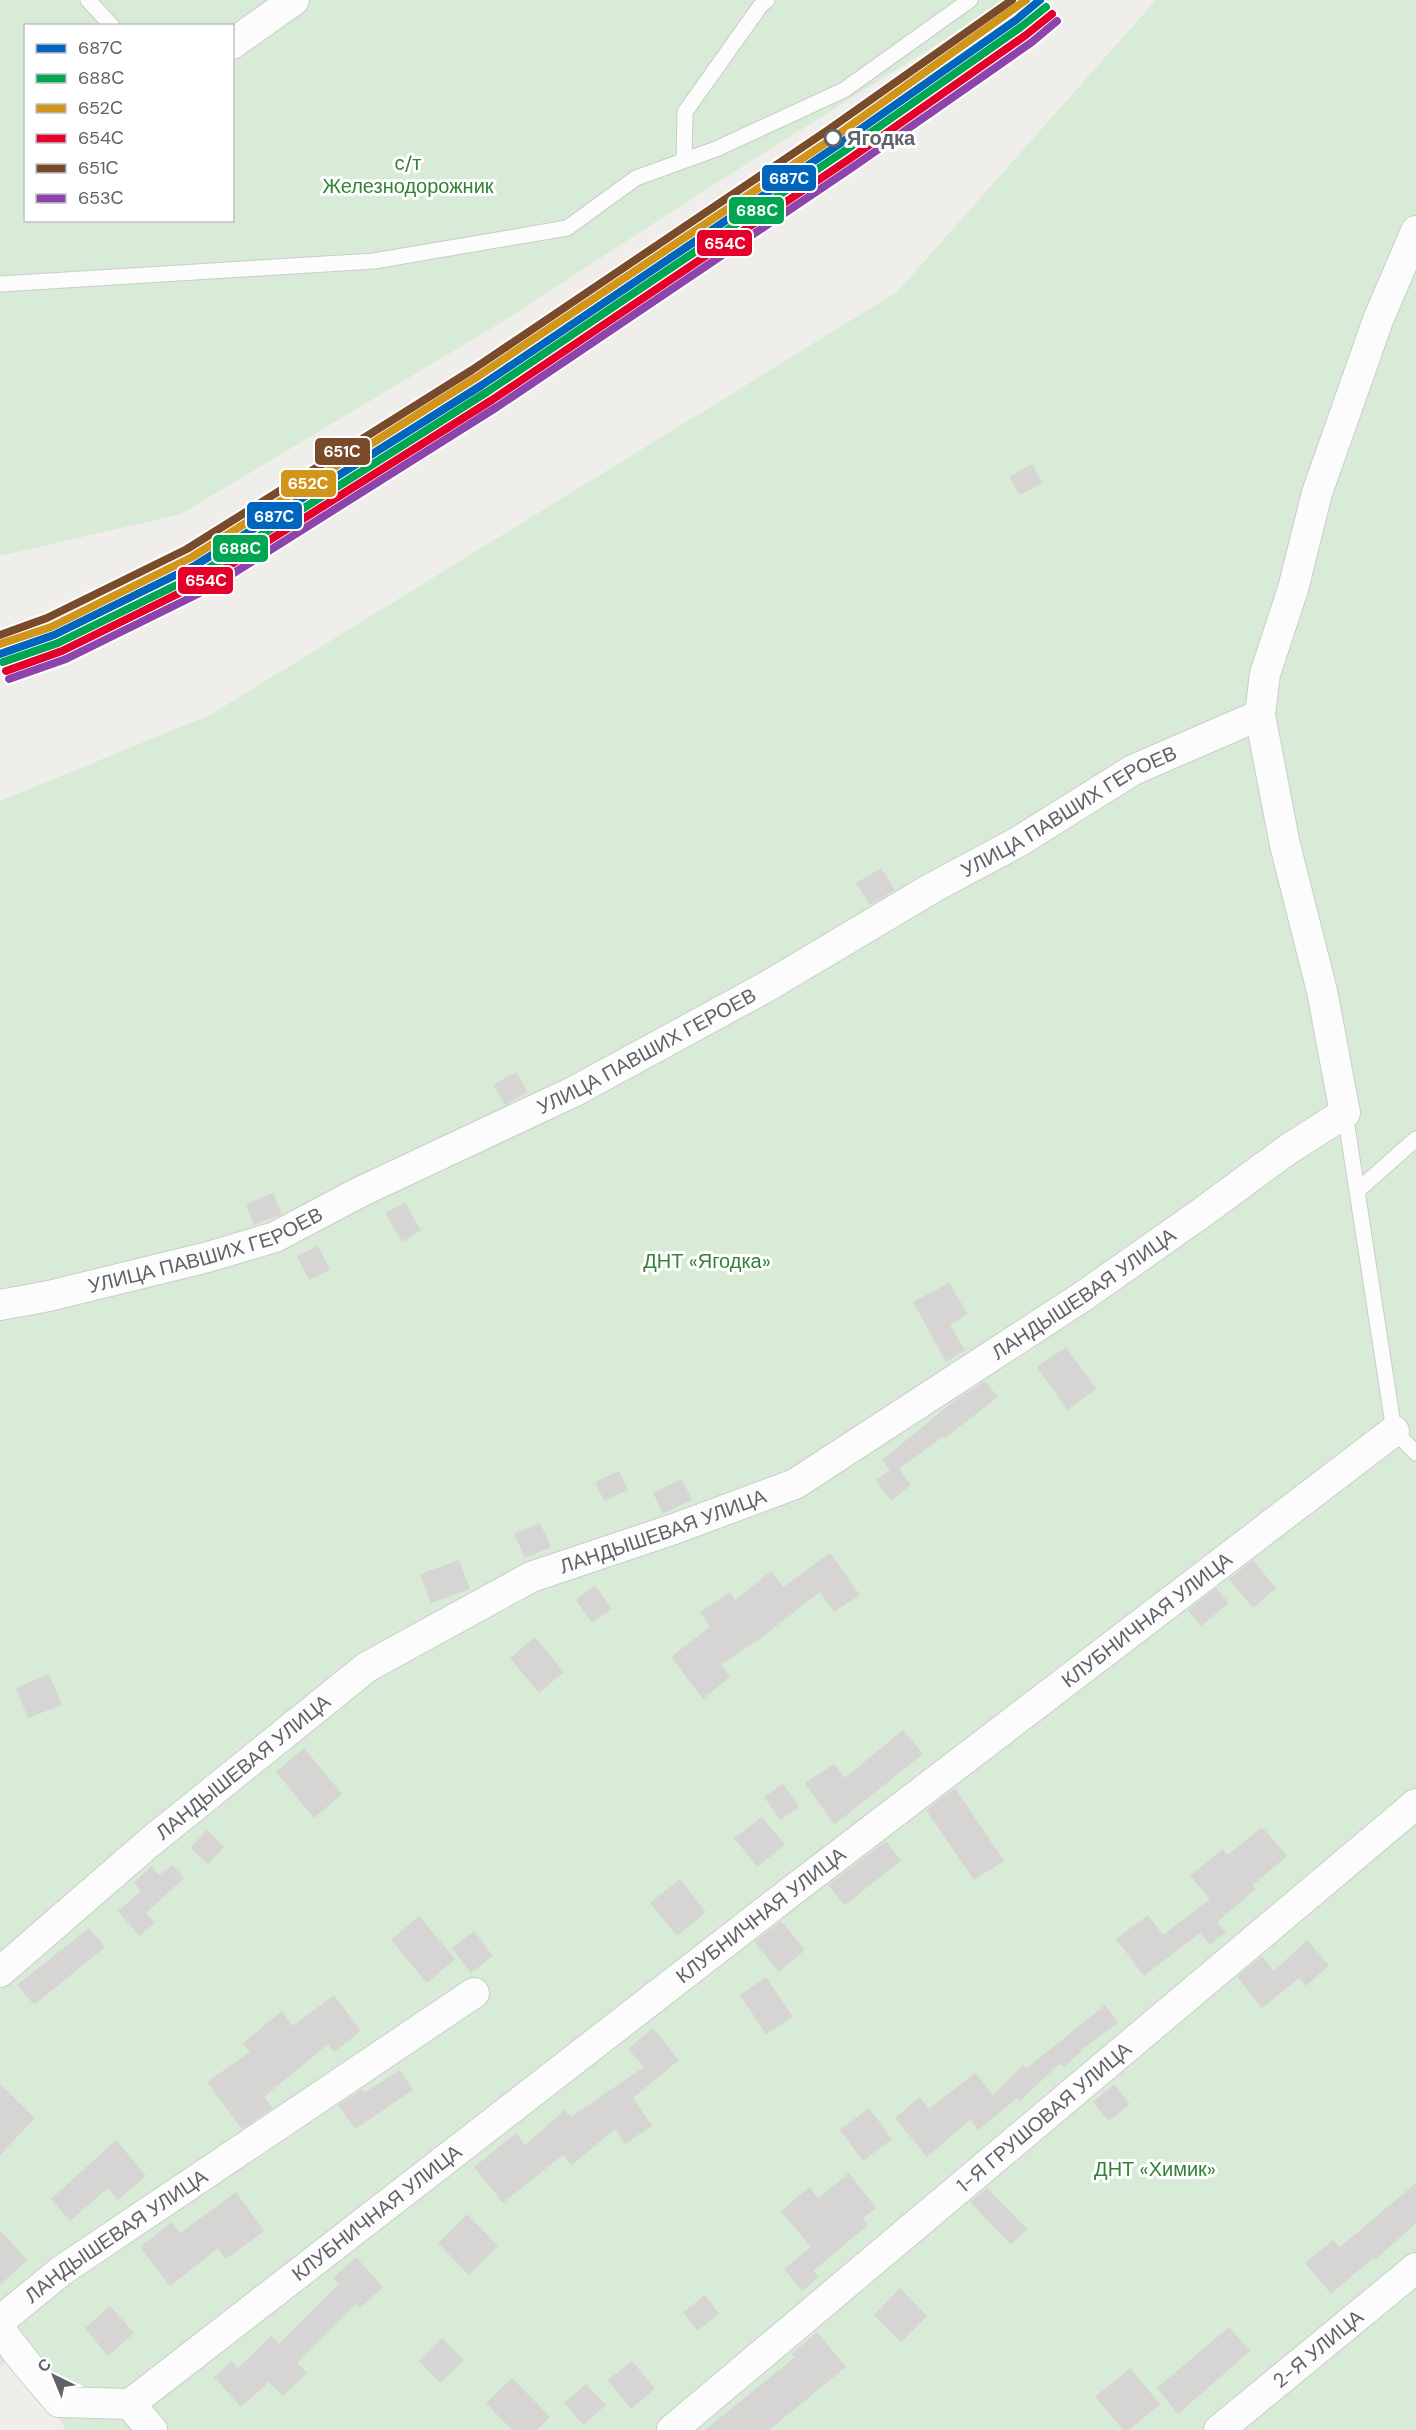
<svg xmlns="http://www.w3.org/2000/svg" width="1416" height="2430" font-family="'DM Sans',sans-serif">
	<style>
		.green { fill: #d8ebd6; fill-rule: evenodd }
		.building { fill: #d6d5d3 }
		.lines { fill: none; stroke-linecap: round; stroke-linejoin: round }
		.service-casing { stroke: #cbcccc; stroke-width: 17 }
		.minor-casing { stroke: #cbcccc; stroke-width: 32 }
		.service { stroke: #fdfcfc; stroke-width: 15 }
		.minor { stroke: #fdfcfc; stroke-width: 30 }
		.rail-1-casing { stroke: #fff; stroke-width: 12 }
		.rail-2-casing { stroke: #fff; stroke-width: 12 }
		.rail-3-casing { stroke: #fff; stroke-width: 12 }
		.rail-4-casing { stroke: #fff; stroke-width: 12 }
		.rail-5-casing { stroke: #fff; stroke-width: 12 }
		.rail-6-casing { stroke: #fff; stroke-width: 12 }
		.rail-1 { stroke: #0065bd; stroke-width: 8 }
		.rail-2 { stroke: #00a651; stroke-width: 8 }
		.rail-3 { stroke: #d1951a; stroke-width: 8 }
		.rail-4 { stroke: #e4002b; stroke-width: 8 }
		.rail-5 { stroke: #7a4b2a; stroke-width: 8 }
		.rail-6 { stroke: #8e44ad; stroke-width: 8 }
		.stop-dot { fill: #fff; stroke: #5f6368; stroke-width: 3 }
		.labels { text-anchor: middle; dominant-baseline: central; stroke-width: 6; stroke-linejoin: round; paint-order: stroke }
		.stop-label { font-size: 20px; font-weight: bold; fill: #5f6368; stroke: #fff; text-anchor: start }
		.park-label { font-size: 20px; fill: #348238; stroke: #fff }
		.street-label { font-size: 20px; fill: #5f6368; stroke: #fff }
		.line-badge { stroke: #fff; stroke-width: 2 }
		.badge-label { font-size: 16px; text-anchor: middle; font-weight: bold; fill: #fff }
	</style>
	<rect width="100%" height="100%" fill="#efeeea"/>
	<path class="green" d="M0,0H1007L691,199L502,322L181,514L0,556ZM26,26H232V220H26Z
		M1156,0H1416V2430H61L66,2427L7,2360L0,2368V801L210,715L897,292Z"/>
	<path class="building" d="M1032,464L1042,483L1020,495L1009,477Z
		M881,868L895,890L870,905L856,883Z
		M516,1072L528,1092L505,1105L493,1085Z
		M273,1193L282,1214L254,1225L246,1204Z
		M405,1203L421,1230L402,1242L385,1213Z
		M318,1246L330,1270L309,1280L297,1256Z
		M949,1283L968,1314L950,1325L965,1350L946,1362L913,1302Z
		M1066,1347L1096,1389L1067,1410L1037,1367Z
		M985,1381L998,1397L945,1438L944,1436L899,1469L911,1485L891,1501L876,1480L890,1470L882,1460L954,1401Z
		M619,1471L628,1490L604,1501L595,1482Z
		M682,1479L692,1500L663,1514L653,1493Z
		M540,1523L551,1547L525,1558L514,1534Z
		M830,1553L860,1595L834,1612L820,1592L762,1637L721,1665L730,1677L703,1699L671,1657L710,1627L700,1612L730,1592L735,1600L771,1571L783,1587Z
		M459,1560L470,1589L431,1603L420,1574Z
		M1253,1560L1276,1588L1253,1608L1229,1579Z
		M595,1585L612,1609L592,1623L576,1600Z
		M1216,1588L1229,1603L1201,1626L1188,1610Z
		M535,1637L564,1672L539,1693L510,1658Z
		M49,1674L62,1705L28,1718L16,1688Z
		M903,1730L923,1754L834,1825L805,1783L834,1764L845,1778Z
		M304,1748L342,1794L314,1818L276,1772Z
		M783,1784L799,1807L780,1820L764,1797Z
		M955,1788L1004,1861L974,1880L926,1810Z
		M762,1817L785,1845L757,1867L734,1838Z
		M1262,1827L1287,1856L1253,1885L1256,1889L1217,1922L1226,1932L1210,1945L1200,1933L1144,1976L1116,1939L1148,1915L1163,1935L1210,1899L1190,1876L1223,1849L1228,1855Z
		M207,1830L224,1847L208,1864L190,1848Z
		M886,1841L901,1861L845,1905L828,1885Z
		M172,1865L184,1878L146,1913L155,1923L139,1936L118,1911L141,1891L134,1883L151,1866L159,1875Z
		M680,1879L706,1912L677,1936L650,1903Z
		M419,1916L455,1959L427,1983L391,1940Z
		M781,1921L805,1950L779,1972L754,1942Z
		M89,1928L105,1947L34,2005L17,1985Z
		M474,1931L493,1956L471,1973L452,1948Z
		M1307,1940L1329,1965L1306,1986L1299,1978L1262,2008L1237,1977L1262,1956L1274,1971Z
		M766,1977L793,2017L766,2034L740,1995Z
		M334,1995L361,2031L334,2052L328,2044L264,2097L273,2108L242,2129L207,2082L250,2052L243,2043L282,2011L293,2026Z
		M1105,2005L1118,2023L1080,2051L1081,2052L1064,2067L1062,2064L1057,2066L1020,2101L1017,2098L978,2130L970,2120L927,2157L895,2118L920,2097L929,2109L975,2073L993,2095L1023,2065L1026,2069Z
		M653,2028L679,2060L633,2098L652,2126L625,2144L615,2129L572,2165L563,2155L503,2203L474,2167L516,2133L525,2145L565,2110L571,2117L644,2067L628,2049Z
		M400,2070L413,2090L355,2129L338,2105L362,2089L365,2092Z
		M0,2084L35,2118L0,2155Z
		M1114,2084L1130,2104L1109,2121L1093,2102Z
		M869,2108L892,2139L863,2161L840,2130Z
		M116,2140L146,2176L118,2200L108,2188L70,2221L51,2199Z
		M849,2173L876,2208L863,2218L868,2225L813,2271L819,2277L802,2291L784,2269L811,2247L781,2211L809,2187L818,2198Z
		M1416,2183V2223L1376,2259L1374,2257L1331,2294L1305,2263L1333,2240L1340,2247Z
		M987,2188L1027,2229L1011,2245L970,2202Z
		M236,2192L264,2231L226,2259L218,2248L170,2286L140,2247L172,2222L180,2233Z
		M467,2214L498,2246L469,2275L438,2243Z
		M0,2230L27,2260L0,2285Z
		M356,2257L383,2287L360,2308L356,2304L297,2363L307,2373L283,2396L269,2382L241,2407L214,2377L232,2361L238,2368L271,2336L279,2344L339,2284L333,2278Z
		M900,2288L927,2316L901,2342L874,2315Z
		M705,2295L719,2314L697,2331L683,2312Z
		M110,2306L134,2333L108,2356L85,2328Z
		M1229,2327L1250,2351L1178,2414L1157,2388Z
		M817,2332L846,2367L769,2430H705L795,2357L791,2354Z
		M442,2338L464,2360L440,2383L419,2361Z
		M632,2361L655,2389L631,2409L608,2380Z
		M1130,2368L1160,2404L1129,2430H1123L1095,2397Z
		M512,2378L550,2417L537,2430H512L486,2403Z
		M586,2384L606,2405L583,2425L564,2403Z"/>
	<g class="lines">
		<g class="service-casing">
			<path id="service" d="M88,0L112,26
				M684,160L685,112L761,5L767,0
				M0,284L374,261L567,228L636,178L716,149L844,90L970,0
				M1345,1113L1394,1431L1416,1453
				M1357,1191L1416,1139"/>
		</g>
		<g class="minor-casing">
			<g id="minor">
				<path d="M232,44L294,0"/>
				<path id="s1" d="M0,1305L49,1296L208,1257L275,1237L360,1192L575,1091L766,987L932,888L1018,842L1133,770L1260,715"/>
				<path id="s2" d="M0,1972L150,1842L367,1667L531,1577L674,1529L795,1484L1082,1297L1200,1214L1287,1150L1345,1113L1322,991L1285,845L1260,715L1265,674L1293,589L1317,493L1378,320L1416,231"/>
				<path id="s3" d="M0,2321L61,2271L474,1993"/>
				<path d="M0,2330L25,2362L59,2402L130,2404"/>
				<path id="s4" d="M130,2404L793,1890L1394,1431"/>
				<path d="M130,2404L152,2430"/>
				<path id="s5" d="M672,2430L1416,1804"/>
				<path id="s6" d="M1219,2430L1416,2268"/>
			</g>
		</g>
		<use href="#service" class="service"/>
		<use href="#minor" class="minor"/>
		<g class="rail-1-casing">
			<path id="rail-1" d="M0,654L54,635L196,565L482,385L838,145L1016,20L1040,0"/>
		</g>
		<g class="rail-2-casing">
			<path id="rail-2" d="M3,662L58,643L201,573L487,392L843,152L1021,27L1046,7"/>
		</g>
		<g class="rail-3-casing">
			<path id="rail-3" d="M0,644L51,627L192,557L477,377L833,138L1026,0"/>
		</g>
		<g class="rail-4-casing">
			<path id="rail-4" d="M6,671L62,651L206,580L492,400L848,160L1026,35L1052,14"/>
		</g>
		<g class="rail-5-casing">
			<path id="rail-5" d="M0,635L47,618L187,549L472,370L828,130L1012,0"/>
		</g>
		<g class="rail-6-casing">
			<path id="rail-6" d="M9,679L66,659L210,588L497,407L853,167L1032,42L1057,21"/>
		</g>
		<use href="#rail-1" class="rail-1"/>
		<use href="#rail-2" class="rail-2"/>
		<use href="#rail-3" class="rail-3"/>
		<use href="#rail-4" class="rail-4"/>
		<use href="#rail-5" class="rail-5"/>
		<use href="#rail-6" class="rail-6"/>
	</g>
	<circle class="stop-dot" cx="833" cy="138" r="8"/>
	<g class="labels">
		<g class="stop-label">
			<text x="847" y="138">Ягодка</text>
		</g>
		<g class="park-label">
			<text x="408" y="163">с/т<tspan x="408" dy="23">Железнодорожник</tspan></text>
			<text x="707" y="1261">ДНТ «Ягодка»</text>
			<text x="1155" y="2169">ДНТ «Химик»</text>
		</g>
		<g class="street-label">
			<text stroke="none"><textPath href="#s1" startOffset="1185">УЛИЦА ПАВШИХ ГЕРОЕВ</textPath></text>
			<text stroke="none"><textPath href="#s1" startOffset="699">УЛИЦА ПАВШИХ ГЕРОЕВ</textPath></text>
			<text stroke="none"><textPath href="#s1" startOffset="213">УЛИЦА ПАВШИХ ГЕРОЕВ</textPath></text>
			<text stroke="none"><textPath href="#s2" startOffset="1290">ЛАНДЫШЕВАЯ УЛИЦА</textPath></text>
			<text stroke="none"><textPath href="#s2" startOffset="804">ЛАНДЫШЕВАЯ УЛИЦА</textPath></text>
			<text stroke="none"><textPath href="#s4" startOffset="1284">КЛУБНИЧНАЯ УЛИЦА</textPath></text>
			<text stroke="none"><textPath href="#s2" startOffset="318">ЛАНДЫШЕВАЯ УЛИЦА</textPath></text>
			<text stroke="none"><textPath href="#s4" startOffset="798">КЛУБНИЧНАЯ УЛИЦА</textPath></text>
			<text stroke="none"><textPath href="#s5" startOffset="486">1-Я ГРУШОВАЯ УЛИЦА</textPath></text>
			<text stroke="none"><textPath href="#s4" startOffset="312">КЛУБНИЧНАЯ УЛИЦА</textPath></text>
			<text stroke="none"><textPath href="#s3" startOffset="144">ЛАНДЫШЕВАЯ УЛИЦА</textPath></text>
			<text stroke="none"><textPath href="#s6" startOffset="128">2-Я УЛИЦА</textPath></text>
		</g>
	</g>
	<g class="line-badge">
		<rect x="761" y="164" width="56" height="28" rx="6" fill="#0065bd"/>
		<rect x="728" y="196" width="57" height="29" rx="6" fill="#00a651"/>
		<rect x="696" y="229" width="57" height="28" rx="6" fill="#e4002b"/>
		<rect x="314" y="437" width="57" height="29" rx="6" fill="#7a4b2a"/>
		<rect x="280" y="469" width="57" height="29" rx="6" fill="#d1951a"/>
		<rect x="246" y="501" width="57" height="29" rx="6" fill="#0065bd"/>
		<rect x="212" y="534" width="57" height="29" rx="6" fill="#00a651"/>
		<rect x="177" y="566" width="57" height="29" rx="6" fill="#e4002b"/>
	</g>
	<g class="badge-label">
		<text x="789" y="184">687С</text>
		<text x="757" y="216">688С</text>
		<text x="725" y="249">654С</text>
		<text x="342" y="457">651С</text>
		<text x="308" y="489">652С</text>
		<text x="274" y="522">687С</text>
		<text x="240" y="554">688С</text>
		<text x="206" y="586">654С</text>
	</g>
	<rect x="24" y="24" width="210" height="198" fill="#ffffff" stroke="#bfc1c3" stroke-width="1.5"/>
	<rect x="36" y="44" width="30" height="9" fill="#0065bd" stroke="#bfc1c3" stroke-width="1.5"/>
	<text x="78" y="54" font-size="18" fill="#5f6368">687С</text>
	<rect x="36" y="74" width="30" height="9" fill="#00a651" stroke="#bfc1c3" stroke-width="1.5"/>
	<text x="78" y="84" font-size="18" fill="#5f6368">688С</text>
	<rect x="36" y="104" width="30" height="9" fill="#d1951a" stroke="#bfc1c3" stroke-width="1.5"/>
	<text x="78" y="114" font-size="18" fill="#5f6368">652С</text>
	<rect x="36" y="134" width="30" height="9" fill="#e4002b" stroke="#bfc1c3" stroke-width="1.5"/>
	<text x="78" y="144" font-size="18" fill="#5f6368">654С</text>
	<rect x="36" y="164" width="30" height="9" fill="#7a4b2a" stroke="#bfc1c3" stroke-width="1.5"/>
	<text x="78" y="174" font-size="18" fill="#5f6368">651С</text>
	<rect x="36" y="194" width="30" height="9" fill="#8e44ad" stroke="#bfc1c3" stroke-width="1.5"/>
	<text x="78" y="204" font-size="18" fill="#5f6368">653С</text>
	<g transform="translate(54 2376) rotate(317)" stroke="#ffffff" stroke-width="4.5" paint-order="stroke">
	<path d="M0-4.5L10 22L0 15L-10 22Z" fill="#5f6368"/>
	<text y="-9" font-size="16" font-weight="bold" text-anchor="middle" fill="#5f6368">С</text>
	</g>
</svg>
